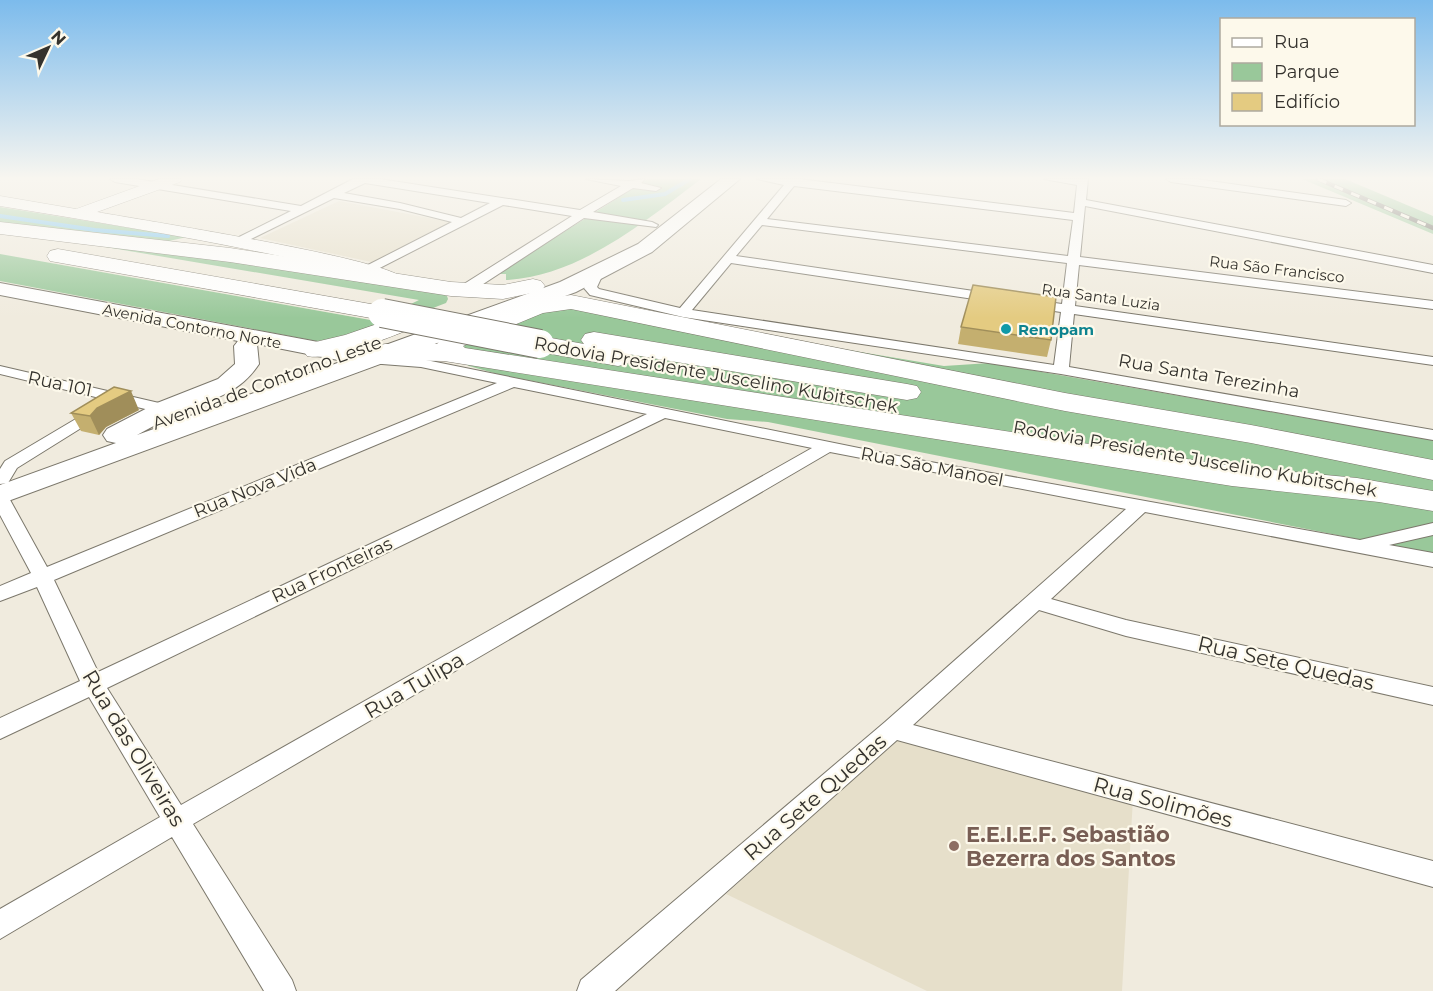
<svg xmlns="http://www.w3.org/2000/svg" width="1433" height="991" font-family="Montserrat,sans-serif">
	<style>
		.built { fill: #e6dfca }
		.green { fill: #99c89a }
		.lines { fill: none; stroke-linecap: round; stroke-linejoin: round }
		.stream { stroke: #7ac5f1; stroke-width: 4 }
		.street-casing { stroke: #7c786c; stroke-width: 2 }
		.secondary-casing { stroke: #7c786c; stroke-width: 1 }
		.primary-casing { stroke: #7c786c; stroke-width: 2 }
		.highway-casing { stroke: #7c786c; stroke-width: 1 }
		.street { fill: #fff; fill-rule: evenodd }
		.secondary { fill: #fff; fill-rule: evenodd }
		.primary { fill: #fff; fill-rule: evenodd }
		.highway { fill: #fff; fill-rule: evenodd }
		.rail-casing { stroke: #6d6a63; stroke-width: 4.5 }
		.rail { stroke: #fdf9eb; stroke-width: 3; stroke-dasharray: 9; stroke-linecap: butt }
		.highway-bridge-casing { stroke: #7c786c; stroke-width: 30; stroke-linecap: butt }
		.highway-bridge { stroke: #fff; stroke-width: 28 }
		.wall { fill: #c4af6f }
		.shaded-wall { fill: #a08e5a }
		.building { fill: #e4cb81; stroke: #a08e5a; stroke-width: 1.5 }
		.culture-dot { fill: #0f9aa8; stroke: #fdf9eb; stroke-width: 2 }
		.education-dot { fill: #8d6e63; stroke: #fdf9eb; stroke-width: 2 }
		.labels { text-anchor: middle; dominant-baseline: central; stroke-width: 4.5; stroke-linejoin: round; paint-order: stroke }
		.far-street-label { font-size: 15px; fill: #34322d; stroke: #fdf9eb }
		.far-culture-label { font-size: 15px; font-weight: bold; fill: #0d838f; stroke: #fdf9eb; text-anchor: start }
		.street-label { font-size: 18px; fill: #34322d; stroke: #fdf9eb }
		.near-street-label { font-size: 21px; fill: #34322d; stroke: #fdf9eb }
		.near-education-label { font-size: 21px; font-weight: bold; fill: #785e54; stroke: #fdf9eb; text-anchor: start }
	</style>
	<rect width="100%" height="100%" fill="#f0ebde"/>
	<path class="built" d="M339,201L451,222L376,263L260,238Z
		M900,737L1133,798L1122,991H927L726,894Z"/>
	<path class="green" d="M648,179H701C644,222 580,276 506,280V274H497Z
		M1302,179H1345L1433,216V234Z
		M0,207L187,237L169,241L0,225Z
		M70,241L227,258L442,294L447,296L448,299L446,303C404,319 361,339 316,341L0,281V254L376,321L419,300Z
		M551,307L610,310L944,366L990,363L1433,440V554L768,422L727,419L501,375L469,366L460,360L457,339Z"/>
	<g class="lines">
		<path class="stream" d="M623,200L665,194L690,179
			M0,216L95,230L168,236"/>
		<g class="street-casing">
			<path id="street" d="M110,179H136L301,206L353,179H380L580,210L621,186L586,179L629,181L645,179L641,183L661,188L656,191L633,188L593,212L652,222L658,225L656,227L584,218L474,290L458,294L453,293L452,290L453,287L464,284L572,216L503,205L368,274L362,270L364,267L452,222L400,209L334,198L239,245L233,241L235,239L291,211L115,182ZM365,183L490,203L461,218L400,203L344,193Z
				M757,179H799L1074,213L1077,185L1044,179H1088L1086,200L1433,265V273L1085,206L1080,257L1433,301V309L1079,265L1075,306L1433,357V365L1074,314L1069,367L1433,430V440L1061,374L683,317L590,295L584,288L593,271L597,270L603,274L597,287L599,289L680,308L784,185ZM794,186L1073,220L1068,256L767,219ZM762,225L1067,263L1062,304L1033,300L1026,304L1033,308L1061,312L1054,365L692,310L731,263L994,302L1001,298L994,294L736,256Z
				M1166,179H1196L1346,200L1351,203L1346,206L1171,182Z
				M374,356L421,359L903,457L1360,540L1433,523V535L1389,545L1433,553V567L1145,512L1051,599L1126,620L1433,687V705L1126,636L1039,610L913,725L1433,861V887L897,740L615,991H577L581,980L885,722L1126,509L830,452L193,824L292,980L296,991H264L172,837L0,939V909L160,817L89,697L0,739V718L80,681L37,587L0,601V586L31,573L0,515V492L6,494L9,498L47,567L497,383L421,367L369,363L367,360ZM514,387L647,414L98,672L54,580ZM665,418L812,448L181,805L107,688Z
				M0,366L172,406L174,409L166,414L0,374Z
				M96,407L102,409L104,412L102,415L17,468L8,483L0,484V469L5,461Z"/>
		</g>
		<g class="secondary-casing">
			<path id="secondary" d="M159,179H182L180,182L97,212C136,219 389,259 402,278L400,282C387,285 341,269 324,266C217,241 109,224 0,206V196L76,209Z"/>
		</g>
		<g class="primary-casing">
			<path id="primary" d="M721,179H740L652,252L576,292L0,504V485L116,443L107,441L103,435L107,429L157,403L218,379L235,364L234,346L238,341L0,295V283L345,347L354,349L357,354L355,356L560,282L638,244ZM257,344L343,361L137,435C150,428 162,421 175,415C209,399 237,397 259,364Z"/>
		</g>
		<g class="highway-casing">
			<path id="highway" d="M0,222L230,248L451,282L503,285L533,279L541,281L545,286L541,291L503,299L451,296L230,262L0,234Z
				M58,249L382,306L391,308L394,313L391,318L382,320L50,261L47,256L50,251Z
				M571,295L1065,393L1251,425L1433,460V480L1251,443L1065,411L571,309L543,313L463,346L465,348L1232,466L1357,478L1433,491V511L1379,502L1232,486L444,361L385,360L376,358L372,352L376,346L385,344H437L446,333L529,301Z
				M412,312L421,315L425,320L421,325C394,335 333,362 307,356L303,350L307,344L345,335Z
				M594,332L907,384L917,386L921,392L917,398L907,400L628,354L631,358L627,364L618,366L540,352L531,350L527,344L531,338L540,336L584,344L581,340L585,334Z"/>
		</g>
		<use href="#street" class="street"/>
		<use href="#secondary" class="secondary"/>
		<use href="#primary" class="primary"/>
		<use href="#highway" class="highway"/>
		<g class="rail-casing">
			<path id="rail" d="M1318,179L1433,228"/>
		</g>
		<use href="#rail" class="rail"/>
		<g class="highway-bridge-casing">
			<path id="highway-bridge" d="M382,313L540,344"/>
		</g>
		<use href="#highway-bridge" class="highway-bridge"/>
	</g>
	<path class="wall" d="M961,327L1051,340L1047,357L958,344Z
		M139,410L106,427L99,435L81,431L71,413Z"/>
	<path class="shaded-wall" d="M131,391L139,410L106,427L99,435L90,416L97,408Z"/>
	<path class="building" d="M973,285L1056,297L1051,340L961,327Z
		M114,387L131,391L97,408L90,416L71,413Z"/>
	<linearGradient id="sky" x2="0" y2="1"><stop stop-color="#7cbbec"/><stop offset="0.56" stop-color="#f8f6f0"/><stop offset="1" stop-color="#f8f6f0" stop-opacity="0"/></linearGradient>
	<rect width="1433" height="318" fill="url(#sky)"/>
	<circle class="culture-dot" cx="1006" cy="329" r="6"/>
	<circle class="education-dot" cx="954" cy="846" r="6"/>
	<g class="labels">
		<g class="far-street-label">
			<text transform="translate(1277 269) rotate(7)">Rua São Francisco</text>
			<text transform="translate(1101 297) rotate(8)">Rua Santa Luzia</text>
			<text transform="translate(192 326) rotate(11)">Avenida Contorno Norte</text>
		</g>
		<g class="far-culture-label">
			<text x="1018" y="329">Renopam</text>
		</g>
		<g class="street-label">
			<text transform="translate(716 375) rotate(10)">Rodovia Presidente Juscelino Kubitschek</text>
			<text transform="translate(1209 376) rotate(10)">Rua Santa Terezinha</text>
			<text transform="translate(267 383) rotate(-20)">Avenida de Contorno Leste</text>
			<text transform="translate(60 384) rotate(12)">Rua 101</text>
			<text transform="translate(1195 459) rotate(10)">Rodovia Presidente Juscelino Kubitschek</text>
			<text transform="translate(932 467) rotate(11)">Rua São Manoel</text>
			<text transform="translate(255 488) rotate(-22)">Rua Nova Vida</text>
			<text transform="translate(332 570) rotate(-25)">Rua Fronteiras</text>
		</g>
		<g class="near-street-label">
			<text transform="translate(1286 663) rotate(13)">Rua Sete Quedas</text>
			<text transform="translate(414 685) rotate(-30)">Rua Tulipa</text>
			<text transform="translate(134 748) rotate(59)">Rua das Oliveiras</text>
			<text transform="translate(815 797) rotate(-41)">Rua Sete Quedas</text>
			<text transform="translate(1163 802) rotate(15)">Rua Solimões</text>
		</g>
		<g class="near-education-label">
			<text x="966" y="834">E.E.I.E.F. Sebastião<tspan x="966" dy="24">Bezerra dos Santos</tspan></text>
		</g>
	</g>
	<rect x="1220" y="18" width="195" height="108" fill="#fdf9eb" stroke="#ada99f" stroke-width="1.5"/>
	<rect x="1232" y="38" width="30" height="9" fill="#ffffff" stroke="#ada99f" stroke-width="1.5"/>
	<text x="1274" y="48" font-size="18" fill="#34322d">Rua</text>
	<rect x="1232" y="63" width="30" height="18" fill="#99c89a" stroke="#ada99f" stroke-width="1.5"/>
	<text x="1274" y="78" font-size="18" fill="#34322d">Parque</text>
	<rect x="1232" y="93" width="30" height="18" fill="#e4cb81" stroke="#ada99f" stroke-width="1.5"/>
	<text x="1274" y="108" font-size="18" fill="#34322d">Edifício</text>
	<g transform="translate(48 48) rotate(46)" stroke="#fdf9eb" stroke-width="4.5" paint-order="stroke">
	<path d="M0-4.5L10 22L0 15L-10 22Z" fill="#34322d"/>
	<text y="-9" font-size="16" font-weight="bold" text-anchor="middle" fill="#34322d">N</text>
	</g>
</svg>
